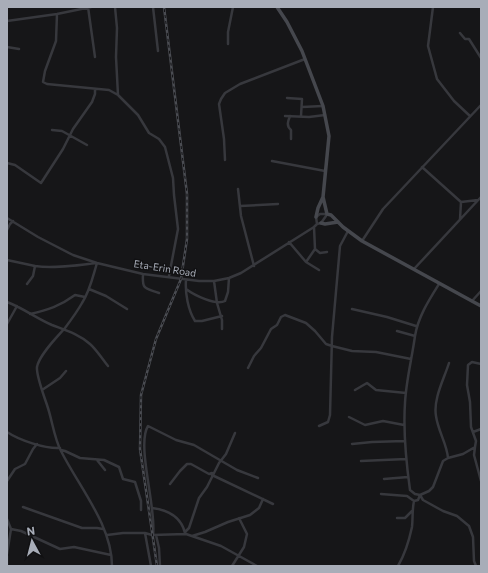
<svg xmlns="http://www.w3.org/2000/svg" width="488" height="573" font-family="Commissioner,sans-serif">
	<style>
		.lines { fill: none; stroke-linecap: round; stroke-linejoin: round }
		.street { stroke: #37383d; stroke-width: 2.5 }
		.secondary { stroke: #45474d; stroke-width: 3.5 }
		.rail-casing { stroke: #4a4c52; stroke-width: 2.5 }
		.rail { stroke: #111113; stroke-width: 1; stroke-dasharray: 3; stroke-linecap: butt }
		.labels { text-anchor: middle; dominant-baseline: central; stroke-width: 3; stroke-linejoin: round; paint-order: stroke }
		.street-label { font-size: 10px; fill: #a8adb8; stroke: #111113 }
	</style>
	<rect width="100%" height="100%" fill="#161618"/>
	<g class="lines">
		<path class="street" d="M88,7L95,57
			M115,7L117,28L116,57L118,95
			M153,7L158,51
			M433,7L428,46L437,79L454,101L470,116
			M57,14L56,41L45,71L43,82L47,84L109,90L118,95L138,115L149,133L159,139L165,147L173,178L174,195L178,229L169,276
			M7,21L57,14L91,7
			M460,33L465,39H469L481,58
			M228,44V32L233,7
			M7,47L19,49
			M287,98L302,99L301,116
			M302,107L323,106
			M285,116L309,117L325,115
			M290,116C288,121 286,126 291,130V139
			M52,130L62,131L87,145
			M225,160L224,139L219,104L221,99L225,93L240,84L305,59
			M272,161L325,171
			M7,163L15,165L41,183L63,149L73,129L92,102L95,94V90
			M422,167L461,202L478,200
			M238,189L241,216L254,266
			M240,206L278,204
			M7,218L38,237L73,255L97,263L143,274L199,281H214L229,278L241,273L314,227L317,224L321,223L326,216L327,214H320L316,217L317,224
			M460,219L461,202
			M7,230L10,224L13,221
			M362,241L383,209L481,105
			M289,242L306,262L319,270
			M315,249L320,253L327,252
			M7,260L35,266
			M306,262L315,249L314,227
			M414,269L481,197
			M143,274C142,290 145,288 159,293
			M186,280C185,293 188,310 195,321H202L222,316
			M214,281L217,303L222,320V329
			M27,284L33,276L35,266C55,269 77,265 97,263C93,276 90,291 82,303C77,312 71,320 65,328C57,337 39,355 37,367C36,375 44,396 47,405C52,419 54,438 61,451C79,487 112,525 112,566
			M439,284C429,300 418,317 415,336C412,358 406,381 405,403C403,432 406,461 410,490L415,494L420,495L423,500L443,511L457,516L469,526L473,537L474,561L476,566
			M89,289L106,296L127,309
			M186,289C194,295 216,306 225,301L228,292L229,278
			M472,301L481,291
			M7,302C23,308 36,318 52,325C65,330 79,334 90,344C96,349 103,360 108,366
			M352,309L387,317L416,326
			M30,314C48,310 60,306 75,295L85,297
			M7,324L17,306
			M397,331L415,336
			M248,368L254,356L261,348L271,329L277,325L281,317L285,315L306,323L315,331L326,344L332,346L352,351L376,352L411,359
			M42,390L60,378L66,371
			M355,390L367,383L376,390L406,393
			M349,417L365,425L383,421L404,425
			M319,426L328,422L330,415L332,337L340,246L348,231
			M7,432C19,440 45,449 60,448
			M473,432L481,429
			M352,444L372,442L404,441
			M475,447L474,455L481,481
			M61,450L65,451L80,458L104,460L119,467L123,479L135,482L141,501V510
			M448,458C447,444 438,431 436,416C433,399 444,379 449,363
			M97,460L105,470
			M361,461L406,459
			M212,475L273,504
			M384,479L408,477
			M7,481L15,469L25,464L33,449L37,444
			M170,484L180,471L187,464H191L209,474L212,473
			M381,494L407,496L414,501L418,500L420,495L429,491L433,487L443,461L448,458L463,454L475,447L476,441L471,427L470,402L467,385L468,365L472,362L481,364
			M23,507L82,528H97L103,529
			M152,508C168,510 181,516 185,533
			M397,518H405L412,511
			M7,519L11,529L7,554
			M11,529L21,531L60,549L74,547L111,555
			M185,532L189,528L199,498L207,487L219,463L226,454L235,433
			M145,533L151,566
			M107,535L123,533H145L152,535L186,534L221,546L257,566
			M153,535C157,509 136,445 148,426L176,440L194,445L237,470L258,478
			M156,535L159,548L160,566
			M192,536L205,532L228,522L250,515L259,508L263,499
			M7,556V566
			M232,566L244,547L247,534L239,518
			M398,566C405,554 409,541 412,527C413,518 412,510 414,501"/>
		<path class="secondary" d="M277,7L287,22L302,51L323,106L329,136L323,197L327,214L331,215L343,227L362,241L481,306
			M316,217L318,208L323,197
			M321,223L325,224L338,222"/>
		<g class="rail-casing">
			<path id="rail" d="M157,566L140,449L141,395L156,339L181,279L187,239V194L164,7"/>
		</g>
		<use href="#rail" class="rail"/>
	</g>
	<g class="labels">
		<g class="street-label">
			<text transform="translate(165 268) rotate(9)">Eta-Erin Road</text>
		</g>
	</g>
	<rect width="488" height="573" fill="none" stroke="#a8adb8" stroke-width="16"/>
	<g transform="translate(32 541) rotate(353)" stroke="#111113" stroke-width="3" paint-order="stroke">
	<path d="M0-3L7 15L0 10L-7 15Z" fill="#a8adb8"/>
	<text y="-6" font-size="11" font-weight="bold" text-anchor="middle" fill="#a8adb8">N</text>
	</g>
</svg>
